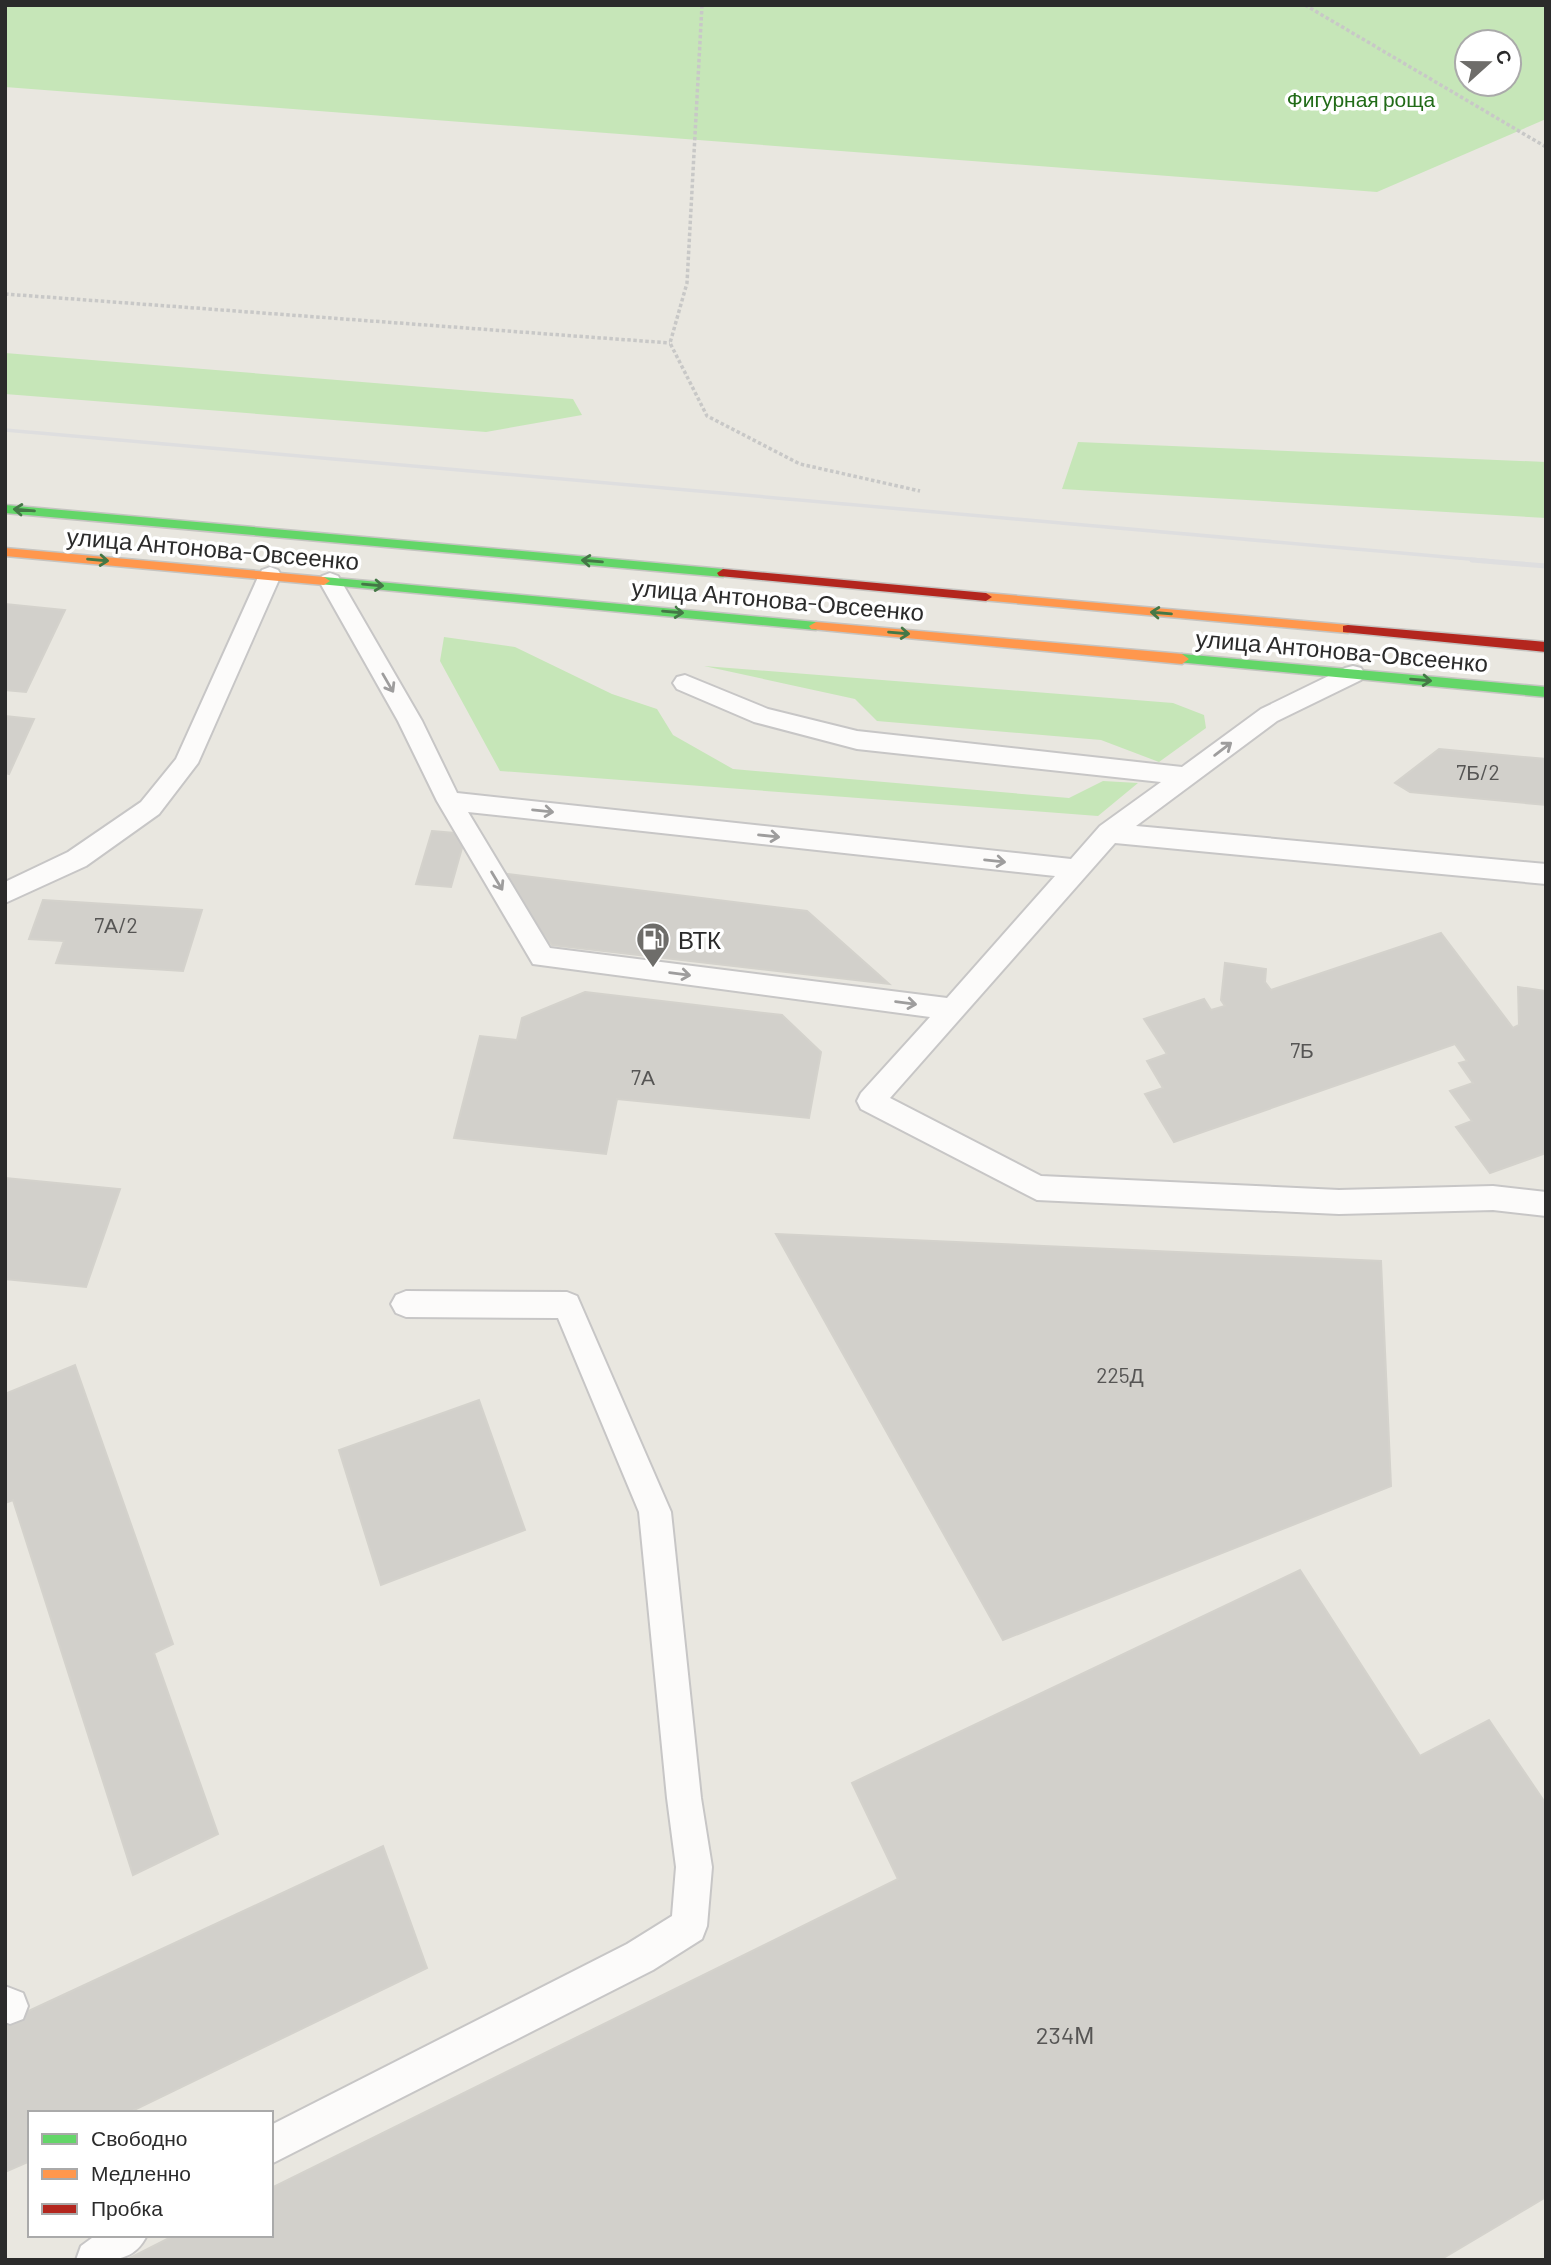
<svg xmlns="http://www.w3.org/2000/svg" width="1551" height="2265" font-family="Barlow,sans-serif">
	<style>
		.green { fill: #c6e6b8; fill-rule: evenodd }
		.building { fill: #d2d0cb; stroke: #d4d2cc; stroke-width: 2 }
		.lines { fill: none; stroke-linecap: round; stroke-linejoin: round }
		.lane-casing { stroke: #c7c6c6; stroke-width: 4 }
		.fast-casing { stroke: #c5c4c1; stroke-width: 3 }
		.slow-casing { stroke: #c5c4c1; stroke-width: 3 }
		.jam-casing { stroke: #c5c4c1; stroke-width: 3 }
		.path { stroke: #c8c8c7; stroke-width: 3.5; stroke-dasharray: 3.5 2.5; stroke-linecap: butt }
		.lane { fill: #fcfbfa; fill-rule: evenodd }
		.fast { fill: #63d668; fill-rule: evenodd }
		.slow { fill: #ff974d; fill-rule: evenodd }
		.jam { fill: #b3261e; fill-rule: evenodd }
		.rail-far1 { stroke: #dededf; stroke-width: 3.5 }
		.rail { stroke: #dededf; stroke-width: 5 }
		.oneway { stroke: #447846 }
		.oneway2 { stroke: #9e9d9d }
		.labels { text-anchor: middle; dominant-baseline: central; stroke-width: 7; stroke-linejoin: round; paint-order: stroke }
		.far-park-label { font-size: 21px; fill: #216b17; stroke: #fff }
		.number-label { font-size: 21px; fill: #565554 }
		.street-label { font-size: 24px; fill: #2b2b2b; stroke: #fff }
		.poi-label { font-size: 24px; fill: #2b2b2b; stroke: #fff; text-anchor: start }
		.near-number-label { font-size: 24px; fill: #565554 }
	</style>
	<rect width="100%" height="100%" fill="#e9e7e0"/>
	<path class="green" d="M5,5H1546V119L1377,192L5,87ZM1467,42H1509V84H1467Z
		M5,353L573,399L582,415L486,432L5,394Z
		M1078,442L1546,462V518L1062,489Z
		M444,637L515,647L612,694L657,709L673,735L733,769L1069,798L1103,781L1138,783L1098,816L500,771L440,661Z
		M704,666L1173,703L1204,715L1206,728L1159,762L1101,740L877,721L855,699Z"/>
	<path class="building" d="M5,604L65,610L26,692L5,690Z
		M5,716L34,719L9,774L5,773Z
		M1439,749L1546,759V805L1410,792L1395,783Z
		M432,831L466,834L451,887L416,884Z
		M491,872L807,911L889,984L552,945Z
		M43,900L202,910L183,971L56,963L64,941L29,939Z
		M1441,933L1513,1028L1519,1025L1518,987L1546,991V1153L1490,1173L1456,1127L1472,1121L1450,1091L1473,1083L1459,1063L1467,1061L1455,1044L1174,1142L1145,1094L1163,1088L1147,1061L1167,1054L1144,1019L1204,999L1211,1010L1225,1006L1221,1000L1225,963L1266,969L1265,982L1271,990Z
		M585,992L782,1015L821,1052L809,1118L617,1099L606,1154L454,1138L480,1036L517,1040L522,1018Z
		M5,1178L120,1189L86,1287L5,1279Z
		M776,1234L1381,1261L1391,1486L1003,1640Z
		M75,1365L173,1644L154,1653L218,1834L133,1875L13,1500L5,1503V1394Z
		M479,1400L525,1530L381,1585L339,1450Z
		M1300,1570L1420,1756L1489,1720L1546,1804V2197L1440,2260H126L175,2235H271V2188L898,1879L852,1783Z
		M383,1846L427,1968L128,2113H30V2161L5,2172V2022Z"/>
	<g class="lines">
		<g class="lane-casing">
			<path id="lane" d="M270,567L278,570L281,575L198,763L159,814L86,866L5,903V882L68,852L141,802L176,759L259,575L262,570Z
				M330,573L338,576L341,581L422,721L457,793L1071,859L1100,826L1161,782L857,749L754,722L677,689L673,683L677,677L685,675L768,709L857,731L1182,767L1261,709L1345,668L1353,666L1361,668L1365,674L1361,680L1277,721L1136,826L1546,864V884L1115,843L890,1098L1041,1176L1339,1190L1493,1186L1546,1192V1216L1493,1210L1339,1214L1037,1200L861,1109L857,1101L861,1093L930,1017L533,964L437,801L398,721L319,581L322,576ZM468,812L1055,876L947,998L550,948Z
				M406,1291L567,1292L577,1296L671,1512L701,1798L712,1867L707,1926L702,1939L653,1970L271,2164V2125L627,1944L672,1916L676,1867L667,1798L639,1512L558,1318L406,1317L396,1313L391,1304L396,1295Z
				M5,1986L23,1993L28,2006L23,2019L10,2024L5,2022Z
				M96,2235H147C133,2265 106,2260 76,2260L81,2246Z"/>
		</g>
		<g class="fast-casing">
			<path id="fast" d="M5,505L723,569L729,573L723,577L5,513Z
				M324,577L816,622L823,626L816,630L319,584V578Z
				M1182,654L1546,687V697L1177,662V656Z"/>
		</g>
		<g class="slow-casing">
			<path id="slow" d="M5,548L324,577L330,581L324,585L5,556Z
				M986,593L1348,625L1355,629L1348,633L981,600V594Z
				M816,622L1182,654L1189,659L1182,664L811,629L809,626Z"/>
		</g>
		<g class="jam-casing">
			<path id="jam" d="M723,569L986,593L992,597L986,601L719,576L717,573Z
				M1348,625L1546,642V652L1343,632V626Z"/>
		</g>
		<path class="path" d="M702,5L687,283L670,343L707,416L800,464L920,491
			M1305,5L1546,147
			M5,294L670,343"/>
		<use href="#lane" class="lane"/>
		<use href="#fast" class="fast"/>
		<use href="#slow" class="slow"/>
		<use href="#jam" class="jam"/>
		<path class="rail-far1" d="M5,430L1492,561"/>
		<path class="rail" d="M1472,560L1546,566"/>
	</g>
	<defs><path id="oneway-shaft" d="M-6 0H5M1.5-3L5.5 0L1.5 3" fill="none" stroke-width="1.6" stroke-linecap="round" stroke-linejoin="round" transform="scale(1.75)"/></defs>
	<g class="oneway">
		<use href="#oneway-shaft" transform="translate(24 510) rotate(-175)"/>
		<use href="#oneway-shaft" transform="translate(98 560) rotate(5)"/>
		<use href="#oneway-shaft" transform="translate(592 561) rotate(-175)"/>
		<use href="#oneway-shaft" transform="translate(373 585) rotate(5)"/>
		<use href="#oneway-shaft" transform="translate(673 612) rotate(5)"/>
		<use href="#oneway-shaft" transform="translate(1161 613) rotate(-175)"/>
		<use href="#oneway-shaft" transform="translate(899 633) rotate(5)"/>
		<use href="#oneway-shaft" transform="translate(1421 680) rotate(5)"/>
	</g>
	<g class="oneway2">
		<use href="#oneway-shaft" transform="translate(388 683) rotate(60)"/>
		<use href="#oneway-shaft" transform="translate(1223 749) rotate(-37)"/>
		<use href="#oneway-shaft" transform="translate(543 811) rotate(6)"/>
		<use href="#oneway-shaft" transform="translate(769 836) rotate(6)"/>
		<use href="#oneway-shaft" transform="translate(995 861) rotate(6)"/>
		<use href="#oneway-shaft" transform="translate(497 881) rotate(59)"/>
		<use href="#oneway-shaft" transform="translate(680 974) rotate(7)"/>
		<use href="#oneway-shaft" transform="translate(906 1003) rotate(7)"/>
	</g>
	<defs>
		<g id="fuel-pin" transform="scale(1.75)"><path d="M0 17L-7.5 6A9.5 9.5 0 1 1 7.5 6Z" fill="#6e6d6a" stroke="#fff"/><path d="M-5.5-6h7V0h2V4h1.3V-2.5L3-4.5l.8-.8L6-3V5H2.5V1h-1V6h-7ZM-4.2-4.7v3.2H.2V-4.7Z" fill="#fff"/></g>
	</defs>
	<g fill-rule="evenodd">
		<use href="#fuel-pin" x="653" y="939"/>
	</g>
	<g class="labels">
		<g class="far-park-label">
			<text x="1361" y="98">Фигурная роща</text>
		</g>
		<g class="number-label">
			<text x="1478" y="771">7Б/2</text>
			<text x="116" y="924">7А/2</text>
			<text x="1302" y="1049">7Б</text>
			<text x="643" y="1076">7А</text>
			<text x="1120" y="1374">225Д</text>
		</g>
		<g class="street-label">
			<text transform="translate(213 548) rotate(5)">улица Антонова-Овсеенко</text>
			<text transform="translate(778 599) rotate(5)">улица Антонова-Овсеенко</text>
			<text transform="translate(1342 650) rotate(5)">улица Антонова-Овсеенко</text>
		</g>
		<g class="poi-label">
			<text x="678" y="939">ВТК</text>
		</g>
		<g class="near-number-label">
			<text x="1065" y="2034">234М</text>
		</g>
	</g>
	<rect width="1551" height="2265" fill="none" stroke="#2b2b2b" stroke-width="14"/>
	<rect x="28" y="2111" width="245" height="126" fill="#ffffff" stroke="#aaaaaa" stroke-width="2"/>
	<rect x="42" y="2134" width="35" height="10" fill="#63d668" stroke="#aaaaaa" stroke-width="2"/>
	<text x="91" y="2146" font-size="21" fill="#2b2b2b">Свободно</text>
	<rect x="42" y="2169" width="35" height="10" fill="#ff974d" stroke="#aaaaaa" stroke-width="2"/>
	<text x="91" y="2181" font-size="21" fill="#2b2b2b">Медленно</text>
	<rect x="42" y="2204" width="35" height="10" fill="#b3261e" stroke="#aaaaaa" stroke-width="2"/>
	<text x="91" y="2216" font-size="21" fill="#2b2b2b">Пробка</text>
	<g transform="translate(1488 63) rotate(69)"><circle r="33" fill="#ffffff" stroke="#aaaaaa" stroke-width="2"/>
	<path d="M0-5L12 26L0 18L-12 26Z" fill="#6e6d6a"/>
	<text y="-10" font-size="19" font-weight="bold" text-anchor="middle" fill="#2b2b2b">С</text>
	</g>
</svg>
